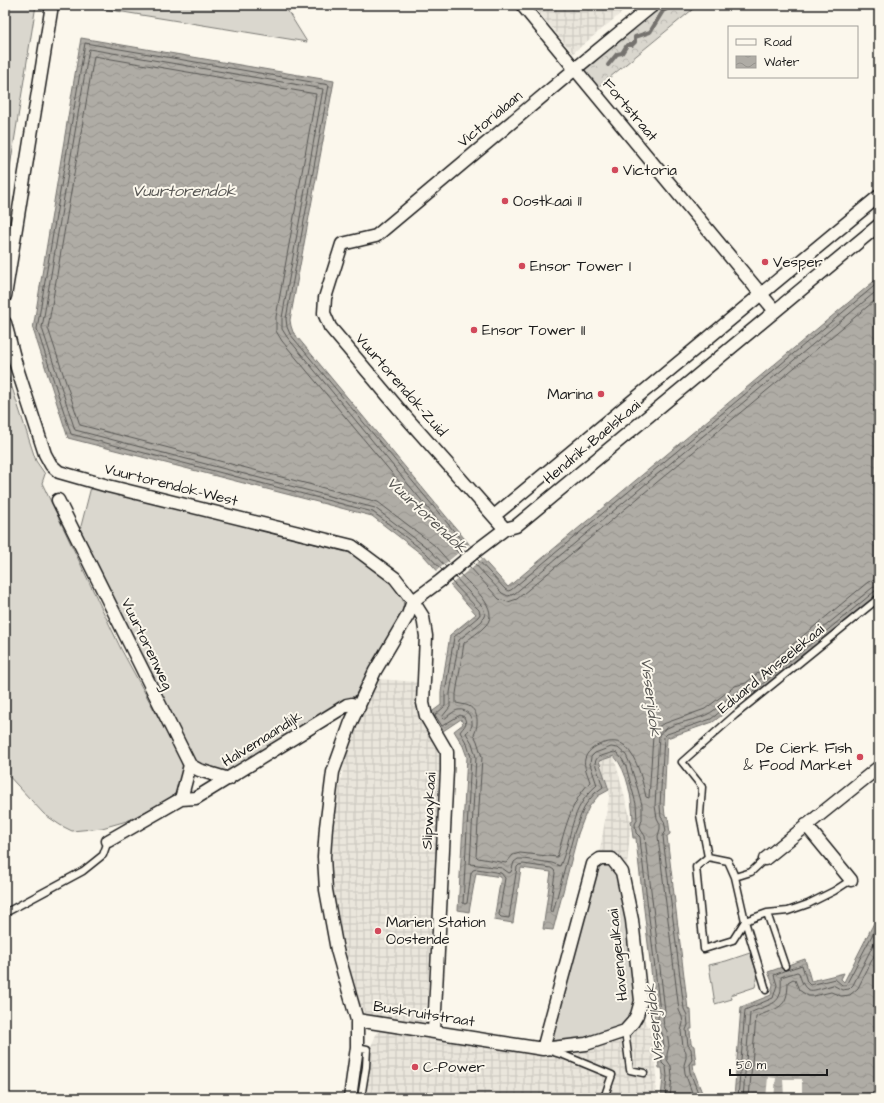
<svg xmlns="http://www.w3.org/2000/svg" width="884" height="1103" font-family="'Architects Daughter',sans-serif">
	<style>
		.industrial { fill: url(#industrial-grid) }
		.grass { fill: #dad7ce; stroke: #7b7a75 }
		.forest { fill: url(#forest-crowns); stroke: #7b7a75 }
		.water { fill: url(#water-waves); stroke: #74726e }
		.pier { fill: #fbf7ec }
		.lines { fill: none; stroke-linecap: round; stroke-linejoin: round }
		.shore { stroke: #575653; stroke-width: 1 }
		.stream { stroke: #74726e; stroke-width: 4 }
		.lane-casing { stroke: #1c1c1c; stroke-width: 9 }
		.street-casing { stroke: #1c1c1c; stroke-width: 15 }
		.lane { stroke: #fbf7ec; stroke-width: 6 }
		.street { stroke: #fbf7ec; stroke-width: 12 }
		.poi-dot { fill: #d1495b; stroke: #fbf7ec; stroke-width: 1.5 }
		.labels { text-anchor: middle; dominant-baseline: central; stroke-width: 4; stroke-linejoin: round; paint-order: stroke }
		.street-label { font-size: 15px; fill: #1c1c1c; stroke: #fbf7ec }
		.poi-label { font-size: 15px; fill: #1c1c1c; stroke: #fbf7ec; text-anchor: start }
		.water-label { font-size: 16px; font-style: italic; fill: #575653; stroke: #fbf7ec }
	</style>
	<defs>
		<pattern id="industrial-grid" width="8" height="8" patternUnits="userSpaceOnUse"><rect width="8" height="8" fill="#eae6dc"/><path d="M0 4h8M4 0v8" fill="none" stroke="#c8c5bc"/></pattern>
		<pattern id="forest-crowns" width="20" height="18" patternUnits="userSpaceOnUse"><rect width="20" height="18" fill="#dad7ce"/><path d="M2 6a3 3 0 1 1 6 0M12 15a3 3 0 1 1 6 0" fill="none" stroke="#bab8b0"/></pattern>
		<pattern id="water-waves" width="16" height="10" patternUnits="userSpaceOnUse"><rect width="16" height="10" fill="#afaca5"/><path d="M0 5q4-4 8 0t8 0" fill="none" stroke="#96938d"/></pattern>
	</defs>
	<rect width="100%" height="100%" fill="#fbf7ec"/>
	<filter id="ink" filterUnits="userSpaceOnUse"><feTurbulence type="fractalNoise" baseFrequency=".025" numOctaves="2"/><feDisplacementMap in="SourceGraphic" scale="8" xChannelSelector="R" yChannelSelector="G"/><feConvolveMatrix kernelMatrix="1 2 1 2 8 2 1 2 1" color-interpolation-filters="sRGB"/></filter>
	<g filter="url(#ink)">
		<path class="industrial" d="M533,5H631L573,53Z
			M380,679L417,682V706L434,738L439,753L441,769L425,1038L542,1055L558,1013L596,872L609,798V789L599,761L614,756L631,821L625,888L639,1011L653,1034L657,1075L655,1098H354L357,1076L368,1054L382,1020L366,1015L359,1004L341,949L333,890L332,827L338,793L345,761L352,737L361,714Z"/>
		<path class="grass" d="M5,5H36L5,198Z
			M80,5H284L307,42Z
			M5,366L36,461L45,474L42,483L121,649L182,761L183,779L176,793L162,803L127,821L102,828L72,831L60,825L44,814L5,772Z
			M91,487L350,553C365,562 395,581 402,597C405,604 403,609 400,615L355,696L343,701L228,773L196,763L80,530Z
			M600,863H608L622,884L636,1001L627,1021L615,1030L583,1041L550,1045L596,872Z
			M750,953L758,975L755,987L731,995L732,999L715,1004L709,965L726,961Z"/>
		<path class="forest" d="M659,5H698L598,87L582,68Z"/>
		<path class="water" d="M81,38L334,81L290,320L291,326L293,332L469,544L508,587L879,277V593L749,700L743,699L713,722L667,738L664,806L665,816L668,817L670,834L667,836L668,845L688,1009L691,1010L692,1029H690L691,1044L694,1046L696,1064H693L694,1072L704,1098H661L663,1076L662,1068H659L657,1050L660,1047L658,1033H656L654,1013H656L637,849L636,838H633L631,821L633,820C632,800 628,771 614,756L599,761L609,790L598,796L589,807L584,818L578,834L553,930L543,929L551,872L521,868L513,923L494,920L501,877L476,873L469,912L458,910L467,757L463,746L454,731L463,724L461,719L440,733L429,714L441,705V692L450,635L476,614L424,556L372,516L68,438L33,329Z
			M879,913V1098H734L741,1007L771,995L773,984L768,972L805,959L811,981L844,973L841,979L844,982Z"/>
		<path class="pier" d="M469,544L482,559L449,586L435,572Z
			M768,1077L776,1078L774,1098H766Z
			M783,1079H802V1098H784Z"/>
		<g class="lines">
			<path class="shore" d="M477,559L505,589L508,591L511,590L879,282
				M473,562L502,593L508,596L514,594L879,289
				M450,563L434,545L378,502L80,425L48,328L94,56L316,94L276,317V331L282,341L460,555
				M469,566L499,599L508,602L517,599L879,297
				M446,567L430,550L375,508L75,430L42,328L89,49L323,89L282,318V329L287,337L464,552
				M442,570L426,553L373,512L71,434L37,329L85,43L329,85L286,319L287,327L290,334L468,548
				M460,574C470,585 501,609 486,625C480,632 471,637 464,643L456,694V703C459,704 463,704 466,705C479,709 479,724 474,735L477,741L482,757L476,856L478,858L506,863L513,855L520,853L557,857C565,830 570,803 590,782C588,775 583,766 585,759C588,745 615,736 625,746C638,759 642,780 646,797L649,798L653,736L656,728L663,724L705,709L735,686L746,683L868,582L879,579
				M455,577L483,607L485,614L482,621L459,640L450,693V707L442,717L444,719C449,716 453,711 458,710C467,708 473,718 472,725C471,729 468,731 466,733L472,743L476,757L470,864L502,868L509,873L511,872L514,862L518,859H523L552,863L560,866C573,836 569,809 597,785L590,764L591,757L595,753L611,747L618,748L626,755L630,764L638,790L642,805V820L640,826L641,830L645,836L646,847L665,1011L663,1019L664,1026L667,1031L669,1046L667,1054V1060L671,1066L672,1076L670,1098
				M451,581L479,610L480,614L478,617L454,637L445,693V706L435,715L442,726L460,715L464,717C468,725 464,726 460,732L467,744L471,757L463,903L465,904L467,903L471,873L473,870L477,869L501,873L505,878L499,915L501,917L509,918L517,867L519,865L523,864L551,868L554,870L555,873L550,910L551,912H553L574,833L580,817L586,804L595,793L603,787L595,763L596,760L598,757L614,752L617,753L622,759L626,766L636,804L637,820L635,824L636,833L640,837L641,848L660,1012L658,1017L659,1029L662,1033L664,1046L661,1052L662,1063L666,1067L667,1076L665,1098
				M787,970L802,965L807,982L810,985L835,979L842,985H846L879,922
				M694,1098L685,1073L684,1065L686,1058V1052L683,1046L681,1031L683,1023L682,1017L679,1010L659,846L658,836L660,829V824L657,818L655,806L659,735C666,723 696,721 708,714C722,707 731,690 747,690L872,588L879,585
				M700,1098L690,1072L689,1064L692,1060L691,1049L688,1045L686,1030L688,1025L687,1015L684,1009L664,846L663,836L666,831L664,821L661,817L660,806L664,737L667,734L711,719L741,695H749L875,591L879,590
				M738,1098L745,1010L773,998L777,985L774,975L786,970
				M743,1098L750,1013C772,1002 783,1007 781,977L797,972L799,973C806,998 812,990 833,985L842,990L849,989L853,985L879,933
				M749,1098L756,1017C777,1007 788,1010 788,982L793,979L795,980L799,990L808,996H814L831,992L841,996L850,995L858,988L879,946"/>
			<path class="stream" d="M608,65L617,54L622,53L627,45H632L635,42V37L650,32L663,11L674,5"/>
			<g class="lane-casing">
				<path id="lane" d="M708,857L700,815L702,787L682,762L735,715L879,598
					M708,857L728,861L735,877L745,921L733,940L704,949L696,867Z
					M735,877L751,872L765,859
					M5,913L83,871L103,855L108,841
					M767,913L785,966
					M766,990L745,921L767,913L788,911L808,904L834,891L851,880
					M625,1031L630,1070L644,1073
					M357,1047L367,1049L366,1067L361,1098
					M550,1051L566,1056L612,1075L604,1098"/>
			</g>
			<g class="street-casing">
				<path id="street" d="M522,5L775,311
					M5,296L52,5
					M5,323L16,365L45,454L51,465L59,472L108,486L352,546L395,578L413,601L423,617L426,636L423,703L426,716L447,752V770L434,1031
					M58,500L190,765L199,770L229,779
					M494,516L879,196
					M505,529L405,416L330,327L324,313L325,298L342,244L376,236L575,69L653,5
					M181,799L190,765
					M806,825L851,880
					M108,841L181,799L196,798L347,705L352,704L359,707
					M765,859L879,767
					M357,1020L543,1049L586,1044L625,1031L633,1022L637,1015L641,1001L632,920L622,872L612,859H600L593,864L543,1049
					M350,1098L357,1047V1020L337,950L326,890L324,857L326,827L333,772L351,722L375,671L408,615L413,601L440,581L476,551L505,529L516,526L879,225"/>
			</g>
			<use href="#lane" class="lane"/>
			<use href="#street" class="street"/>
		</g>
	</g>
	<g class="poi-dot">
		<circle cx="615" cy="170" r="4"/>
		<circle cx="505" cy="201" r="4"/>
		<circle cx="765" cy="262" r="4"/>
		<circle cx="522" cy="266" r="4"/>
		<circle cx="474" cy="330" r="4"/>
		<circle cx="601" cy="394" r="4"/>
		<circle cx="860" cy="757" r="4"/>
		<circle cx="378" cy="931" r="4"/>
		<circle cx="415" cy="1067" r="4"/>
	</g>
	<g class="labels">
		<g class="street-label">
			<text transform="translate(630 110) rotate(50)">Fortstraat</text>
			<text transform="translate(490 119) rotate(-40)">Victorialaan</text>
			<text transform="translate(401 385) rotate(49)">Vuurtorendok-Zuid</text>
			<text transform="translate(592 442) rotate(-40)">Hendrik Baelskaai</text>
			<text transform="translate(171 485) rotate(14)">Vuurtorendok-West</text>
			<text transform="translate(147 644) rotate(64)">Vuurtorenweg</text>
			<text transform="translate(771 669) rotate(-39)">Eduard Anseelekaai</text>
			<text transform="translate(262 739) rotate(-32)">Halvemaandijk</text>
			<text transform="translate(429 811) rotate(-87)">Slipwaykaai</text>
			<text transform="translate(618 955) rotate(-96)">Havengeulkaai</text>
			<text transform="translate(424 1014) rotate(9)">Buskruitstraat</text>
		</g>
		<g class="poi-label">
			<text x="623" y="170">Victoria</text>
			<text x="513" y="201">Oostkaai 11</text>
			<text x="773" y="262">Vesper</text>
			<text x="530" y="266">Ensor Tower I</text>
			<text x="482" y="330">Ensor Tower II</text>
			<text x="593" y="394" text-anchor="end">Marina</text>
			<text x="852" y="748" text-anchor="end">De Cierk Fish<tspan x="852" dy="17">&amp; Food Market</tspan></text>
			<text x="386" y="922">Marien Station<tspan x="386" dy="17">Oostende</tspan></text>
			<text x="423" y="1067">C-Power</text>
		</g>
		<g class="water-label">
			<text x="184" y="191">Vuurtorendok</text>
			<text transform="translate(427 515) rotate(43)">Vuurtorendok</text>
			<text transform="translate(651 697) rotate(83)">Visserijdok</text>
			<text transform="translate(654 1023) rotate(-96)">Visserijdok</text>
		</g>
	</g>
	<rect width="884" height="1103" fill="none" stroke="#fbf7ec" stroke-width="20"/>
	<rect x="10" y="10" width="864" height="1083" fill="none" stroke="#1c1c1c" stroke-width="1.5" filter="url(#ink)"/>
	<rect x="728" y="26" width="130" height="52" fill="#fbf7ec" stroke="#a29f99"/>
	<rect x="736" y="39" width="20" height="6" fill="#fbf7ec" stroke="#a29f99"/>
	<text x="764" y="46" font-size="12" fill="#1c1c1c">Road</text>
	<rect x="736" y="56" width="20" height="12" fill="url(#water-waves)" stroke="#a29f99"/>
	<text x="764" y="66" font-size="12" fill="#1c1c1c">Water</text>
	<path d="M730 1069v6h97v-6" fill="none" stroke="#1c1c1c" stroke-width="2"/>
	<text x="736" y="1069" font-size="12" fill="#1c1c1c" stroke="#fbf7ec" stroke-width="3" paint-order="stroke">50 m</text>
</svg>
